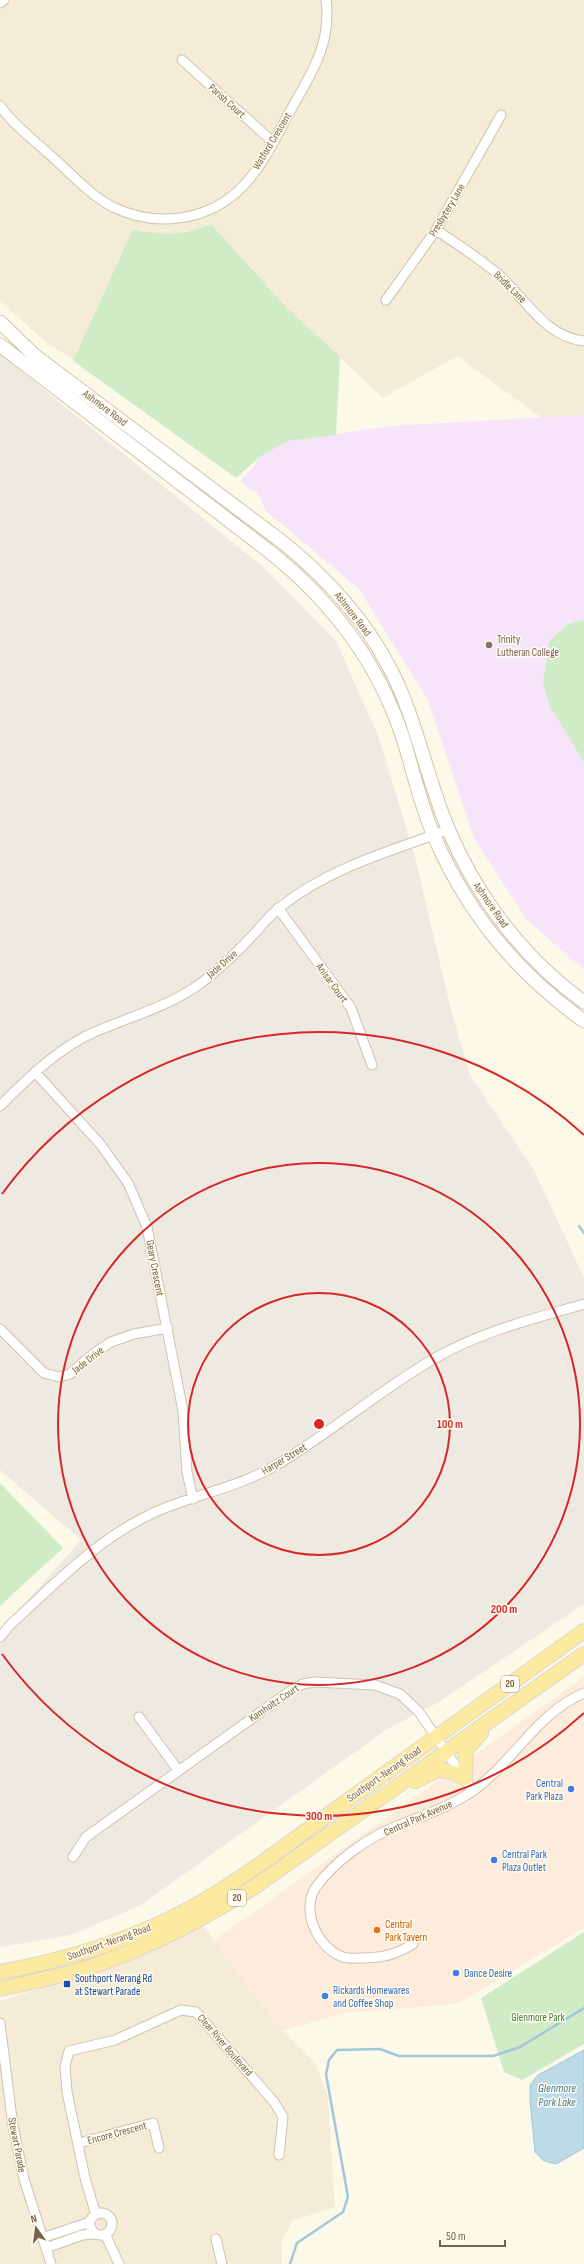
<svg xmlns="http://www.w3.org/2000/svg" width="584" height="2264" font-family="'Sofia Sans Condensed',sans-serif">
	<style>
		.residential { fill: #f5ecd7 }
		.commercial { fill: #fdecdc }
		.industrial { fill: #eeeae2 }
		.education { fill: #f6e5fa }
		.green { fill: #cfecc6 }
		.water { fill: #bcdae8; stroke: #a2c7da }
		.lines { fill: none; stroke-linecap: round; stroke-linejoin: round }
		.stream { stroke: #a2c7da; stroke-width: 2.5 }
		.minor-casing { stroke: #d0c2ad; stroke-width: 11 }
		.secondary-casing { stroke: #d3c4ab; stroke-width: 15 }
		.primary-casing { stroke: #dcd6d0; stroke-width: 16 }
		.minor { stroke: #fff; stroke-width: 9 }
		.secondary { stroke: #fff; stroke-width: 13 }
		.primary { stroke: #fceaa0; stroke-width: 14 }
		.ring { fill: none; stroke: #d62828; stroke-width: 2 }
		.education-dot { fill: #8d6e63; stroke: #fffcef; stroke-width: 1.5 }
		.shop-dot { fill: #3f7fe0; stroke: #fffcef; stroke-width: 1.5 }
		.food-dot { fill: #e8710a; stroke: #fffcef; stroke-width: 1.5 }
		.transit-dot { fill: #1a4fb4; stroke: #fffcef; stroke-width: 1.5 }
		.labels { text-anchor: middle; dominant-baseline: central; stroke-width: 3; stroke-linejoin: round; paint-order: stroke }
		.shield { fill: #fffcef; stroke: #a1917c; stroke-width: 1 }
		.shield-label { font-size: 10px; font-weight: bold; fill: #79634b }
		.street-label { font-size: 11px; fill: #79634b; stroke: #fffcef }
		.education-label { font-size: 11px; fill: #785e54; stroke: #fffcef; text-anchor: start }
		.shop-label { font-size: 11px; fill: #366cbe; stroke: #fffcef; text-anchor: start }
		.food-label { font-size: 11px; fill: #c56008; stroke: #fffcef; text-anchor: start }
		.transit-label { font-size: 11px; fill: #164399; stroke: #fffcef; text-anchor: start }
		.park-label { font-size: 11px; fill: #4a7f42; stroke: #fffcef }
		.water-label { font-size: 12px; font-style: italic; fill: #477994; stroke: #fffcef }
		.centre { fill: #d62828; stroke: #fffcef; stroke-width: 2 }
		.ring-label { font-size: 12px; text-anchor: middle; font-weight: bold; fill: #d62828; stroke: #fffcef; stroke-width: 3; stroke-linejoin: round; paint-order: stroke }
	</style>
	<rect width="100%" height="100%" fill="#fdf9e9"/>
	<path class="residential" d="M0,0H584V415L542,418L457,356L383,398L287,308L211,224L194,230L161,235L133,229L74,360L47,343L0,301Z
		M203,1925L282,2031L315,2062L328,2097L335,2207L292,2221L281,2243L282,2264H0V2001L108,1967Z"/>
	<path class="commercial" d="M584,1677V1928L457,2004L343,2013L282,2031L213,1941Z"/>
	<path class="industrial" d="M0,354L262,566L336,641L379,738L415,857L451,1010L470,1075L534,1170L584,1278V1604L439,1702L386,1730L141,1905L71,1935L0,1947V1631L81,1540L0,1470Z"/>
	<path class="education" d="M584,415V970L526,919L474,838L428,700L359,589L266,511L258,494L240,482L261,456L288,441L390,426Z"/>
	<path class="green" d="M211,224L287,308L340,357L336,435L288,441L261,456L236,478L73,361L133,229C160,236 185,235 211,224Z
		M584,620V762L549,705L543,681L550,640L568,624Z
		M0,1483L63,1548L0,1606Z
		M584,1932V2044L522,2080L504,2072L481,1998Z"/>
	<path class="water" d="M584,2050V2148L556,2164L544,2161L535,2152L530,2100V2085L538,2075Z"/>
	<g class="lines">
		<path class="stream" d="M579,1226L584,1233
			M290,2264L297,2243L343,2212L348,2197L326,2074L329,2060L337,2050L380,2049L399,2056H493L520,2047L584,2008"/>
		<g class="minor-casing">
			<path id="minor" d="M0,3L4,0
				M182,60L273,142
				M0,106C16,128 40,145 59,163C75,178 93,197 113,207C154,227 204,222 238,191C260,171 274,141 288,115C309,76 332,47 326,0
				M436,230C457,244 479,258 499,275C525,298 545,337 584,341
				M386,300L436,230L501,115
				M278,908L351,1008L372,1065
				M35,1072L101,1145L128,1183L147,1227L183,1411L187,1472L193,1499
				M0,1106C26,1080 53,1053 86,1036C122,1019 160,1010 194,988C216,973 236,953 254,934C262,925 270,915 279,908C329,868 390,851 448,830
				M0,1329L44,1373L59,1377L70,1374L93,1354L111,1342L134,1334L168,1328
				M0,1637L10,1625C54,1585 96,1540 151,1514C191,1495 234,1489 273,1467C330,1434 379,1390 437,1357C483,1331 533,1319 584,1304
				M139,1717L178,1770
				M73,1857L86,1837L293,1689L303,1684L314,1682L375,1685L400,1694L419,1712L473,1791
				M413,1944C395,1955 382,1958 361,1958C355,1958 349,1959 343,1957C318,1949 300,1910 316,1887C335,1861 367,1838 397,1826C424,1815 450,1807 474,1790C514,1761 537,1713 584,1693
				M0,2023L13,2126L24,2179L51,2264
				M79,2143L153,2123L159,2148
				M90 2224a11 11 0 1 1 22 0a11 11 0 1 1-22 0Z
				M96,2215L85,2178L67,2092L65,2066L69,2051L115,2040L181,2010L196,2012L274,2102L283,2117L279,2155
				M105,2234L119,2264
				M42,2238L90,2222
				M216,2239L222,2264
				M46,2248L82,2235L95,2234"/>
		</g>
		<g class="secondary-casing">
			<path id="secondary" d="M0,322L34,355L285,544C325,577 362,616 387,663C410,704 420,749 435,793C461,875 514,952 584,1002
				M0,345L270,552C330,600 377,661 402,735C413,769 420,804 434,836C466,911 518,974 584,1021"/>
		</g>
		<g class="primary-casing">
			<path id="primary" d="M415,1781C439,1769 440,1766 465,1778L466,1750L481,1733
				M0,1972C67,1960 130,1941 191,1908C250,1875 303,1832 358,1793C433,1739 509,1685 584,1631
				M0,1989C26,1983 52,1978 77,1971C141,1952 200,1921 256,1886L584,1654"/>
		</g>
		<use href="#minor" class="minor"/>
		<use href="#secondary" class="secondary"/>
		<use href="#primary" class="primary"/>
	</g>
	<g class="ring">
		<circle cx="319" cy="1424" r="131"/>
		<circle cx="319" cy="1424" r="261"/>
		<path d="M584 1713A392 392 0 0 1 2 1654M2 1194A392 392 0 0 1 584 1135"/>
	</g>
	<circle class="education-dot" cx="489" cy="645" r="4"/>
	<g class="shop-dot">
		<circle cx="571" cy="1789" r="4"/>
		<circle cx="494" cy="1860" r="4"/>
		<circle cx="456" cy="1973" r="4"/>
		<circle cx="325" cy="1996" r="4"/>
	</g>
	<circle class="food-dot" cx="377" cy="1930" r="4"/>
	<rect class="transit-dot" x="63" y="1980" width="8" height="8" rx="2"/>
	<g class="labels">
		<g class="shield">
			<rect x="501" y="1676" width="18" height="16" rx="3"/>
			<rect x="228" y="1890" width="18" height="16" rx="3"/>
		</g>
		<g class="shield-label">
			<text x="510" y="1684">20</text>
			<text x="237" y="1898">20</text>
		</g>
		<g class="street-label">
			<text transform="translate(227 101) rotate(42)">Parish Court</text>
			<text transform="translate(272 141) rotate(-59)">Watford Crescent</text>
			<text transform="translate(447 210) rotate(-59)">Presbytery Lane</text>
			<text transform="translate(510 287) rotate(44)">Bridle Lane</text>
			<text transform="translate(105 408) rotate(37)">Ashmore Road</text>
			<text transform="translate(353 614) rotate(52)">Ashmore Road</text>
			<text transform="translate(491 905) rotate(55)">Ashmore Road</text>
			<text transform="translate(222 964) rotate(-41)">Jade Drive</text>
			<text transform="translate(332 983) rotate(54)">Anisar Court</text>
			<text transform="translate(155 1268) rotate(79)">Geary Crescent</text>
			<text transform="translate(88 1360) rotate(-38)">Jade Drive</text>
			<text transform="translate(284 1459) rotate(-31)">Harper Street</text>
			<text transform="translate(274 1703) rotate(-34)">Kamholtz Court</text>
			<text transform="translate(384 1774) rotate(-35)">Southport-Nerang Road</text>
			<text transform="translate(418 1818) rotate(-24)">Central Park Avenue</text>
			<text transform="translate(109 1942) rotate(-20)">Southport-Nerang Road</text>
			<text transform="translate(225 2045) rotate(49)">Clear River Boulevard</text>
			<text transform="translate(117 2133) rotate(-15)">Encore Crescent</text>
			<text transform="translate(17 2145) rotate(79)">Stewart Parade</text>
		</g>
		<g class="education-label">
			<text x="497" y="639">Trinity<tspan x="497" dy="13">Lutheran College</tspan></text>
		</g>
		<g class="shop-label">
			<text x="563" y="1783" text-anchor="end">Central<tspan x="563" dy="13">Park Plaza</tspan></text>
			<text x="502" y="1854">Central Park<tspan x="502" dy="13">Plaza Outlet</tspan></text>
			<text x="464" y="1973">Dance Desire</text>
			<text x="333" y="1990">Rickards Homewares<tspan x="333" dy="13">and Coffee Shop</tspan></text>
		</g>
		<g class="food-label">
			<text x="385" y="1924">Central<tspan x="385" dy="13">Park Tavern</tspan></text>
		</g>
		<g class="transit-label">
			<text x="75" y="1978">Southport Nerang Rd<tspan x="75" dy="13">at Stewart Parade</tspan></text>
		</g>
		<g class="park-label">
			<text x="538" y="2017">Glenmore Park</text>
		</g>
		<g class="water-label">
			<text x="557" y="2088">Glenmore<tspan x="557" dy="14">Park Lake</tspan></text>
		</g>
	</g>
	<circle cx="319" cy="1424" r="6" class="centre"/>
	<g class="ring-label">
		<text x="450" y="1428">100 m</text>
		<text x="504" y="1613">200 m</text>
		<text x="319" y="1820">300 m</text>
	</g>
	<g transform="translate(36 2228) rotate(346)" stroke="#fffcef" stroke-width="3" paint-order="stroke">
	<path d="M0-3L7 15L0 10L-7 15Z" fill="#79634b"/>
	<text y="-6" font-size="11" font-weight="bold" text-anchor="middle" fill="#79634b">N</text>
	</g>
	<path d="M440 2240v6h65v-6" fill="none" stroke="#79634b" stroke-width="2"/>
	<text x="446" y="2240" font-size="12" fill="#79634b" stroke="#fffcef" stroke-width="3" paint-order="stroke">50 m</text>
</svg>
